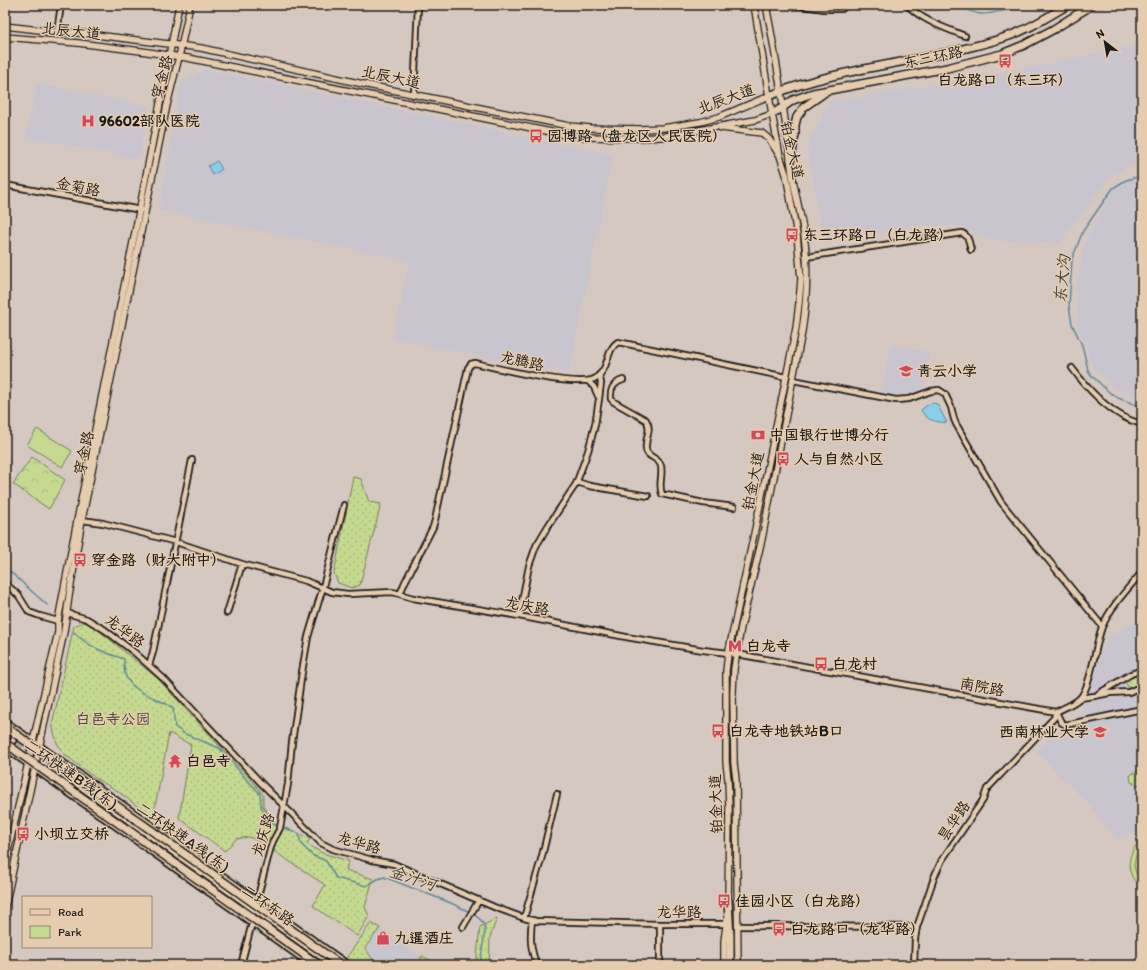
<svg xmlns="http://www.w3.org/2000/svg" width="1147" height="970" font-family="Itim,'LXGW WenKai TC',sans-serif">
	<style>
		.built { fill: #c9c5ce }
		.green { fill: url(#green-dots); stroke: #707b56 }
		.forest { fill: url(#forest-crowns); stroke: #707b56 }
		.pitch { fill: #c5da90; stroke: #707b56 }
		.water { fill: #89d0eb; stroke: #5d8898 }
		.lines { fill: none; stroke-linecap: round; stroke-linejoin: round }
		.stream { stroke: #5d8898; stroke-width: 1.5 }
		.major-tunnel { stroke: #b0a6a0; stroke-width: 5.5; stroke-dasharray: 5.5 3; stroke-linecap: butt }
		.minor-casing { stroke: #1c1c1c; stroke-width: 8 }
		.major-casing { stroke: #1c1c1c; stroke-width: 8 }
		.highway-casing { stroke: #1c1c1c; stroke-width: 10 }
		.minor { stroke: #e6ccae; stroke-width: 4.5 }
		.major { stroke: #e6ccae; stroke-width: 5.5 }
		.highway { stroke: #e6ccae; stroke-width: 7 }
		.highway-bridge-casing { stroke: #1c1c1c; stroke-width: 10; stroke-linecap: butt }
		.highway-bridge { stroke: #e6ccae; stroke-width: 7 }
		.labels { text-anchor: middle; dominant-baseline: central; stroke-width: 3; stroke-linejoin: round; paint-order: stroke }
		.street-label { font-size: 15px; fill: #1c1c1c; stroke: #e6ccae }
		.poi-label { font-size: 15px; font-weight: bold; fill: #1c1c1c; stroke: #e6ccae; text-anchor: start }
		.park-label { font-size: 15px; fill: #3e4233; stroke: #e6ccae }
		.water-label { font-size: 16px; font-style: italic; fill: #324045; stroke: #e6ccae }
	</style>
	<defs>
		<pattern id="green-dots" width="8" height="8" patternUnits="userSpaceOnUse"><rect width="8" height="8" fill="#c5da90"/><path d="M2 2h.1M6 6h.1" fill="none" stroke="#a9ba7c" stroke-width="1.8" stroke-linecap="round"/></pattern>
		<pattern id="forest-crowns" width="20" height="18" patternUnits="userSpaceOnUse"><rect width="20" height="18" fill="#c5da90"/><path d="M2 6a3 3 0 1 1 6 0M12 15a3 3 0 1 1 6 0" fill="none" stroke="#a9ba7c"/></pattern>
	</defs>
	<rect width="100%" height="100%" fill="#d5c8c1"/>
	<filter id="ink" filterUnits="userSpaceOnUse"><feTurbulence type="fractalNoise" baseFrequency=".025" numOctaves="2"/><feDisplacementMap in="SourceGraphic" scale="8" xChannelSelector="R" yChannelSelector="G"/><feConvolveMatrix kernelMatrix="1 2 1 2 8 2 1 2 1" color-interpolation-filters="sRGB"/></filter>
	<g filter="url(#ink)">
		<path class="built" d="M1142,44V166H1128L1109,178L1060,243L987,240L961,226H916L824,242L807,146L830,102L1018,70Z
			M203,70H210L613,155L569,374L393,339L409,261L159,210L180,88L183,82Z
			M37,84L149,106L139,159L26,137Z
			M1133,176H1142V401L1119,392L1093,368L1078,328L1076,288L1085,241L1112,189L1123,180Z
			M890,345L930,352L923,389L905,395L882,394Z
			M1142,619V830L1116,839L1092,808L1035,751L1081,712L1108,636Z
			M380,928L413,952L422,956L417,965H384L373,960L365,948Z"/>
		<path class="green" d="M353,477L361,479L369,502L381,504L360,585L352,588L338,583L334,573Z
			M87,621L157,678L259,789L263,795V806L275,824L300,834L310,839L307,844L322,853L349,861L346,870L373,879L365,907L369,916L357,936L313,906L325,885L274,851V847L249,837L236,839L225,851L179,818L191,745L169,733L153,818L116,790L95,778L64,754L57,743L52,725L74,626Z
			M1142,673V684L1131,688L1128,687L1126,683L1127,678Z
			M1138,771L1142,773V784L1136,785L1131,782L1130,776L1133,773Z
			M497,918L490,937L489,965H476L480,927Z
			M371,923L380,928L365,948L373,960L384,965H353L345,960Z
			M422,956L440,965H417Z"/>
		<path class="forest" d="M32,457L65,480L49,509L13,484Z"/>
		<path class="pitch" d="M37,429L72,451L62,467L27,445Z
			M1142,839V845L1136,855L1134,866L1137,876L1142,882V888C1124,874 1126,854 1142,839Z"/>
		<path class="water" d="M217,161L222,169L213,175L208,166Z
			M933,403L937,404L947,423C935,421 928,422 921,410L926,406Z"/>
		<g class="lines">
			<path class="stream" d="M957,5C964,8 972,13 981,14C995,14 1010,9 1024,5
				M1142,176L1126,180L1113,188L1083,231L1072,259L1069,306L1072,324L1082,345L1088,370L1092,376L1109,392L1118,398L1142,407
				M5,567L47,605
				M74,632C90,648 103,652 124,659C124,663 124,669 125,674C131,693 159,698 173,708L175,727L185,734L219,748L231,761L246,779L258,791L260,794L261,807L270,821L276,825L296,832L299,834L300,841L303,846L312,855L326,861L336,878L366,886L378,879L384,877L451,903L470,912
				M473,914C480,919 484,921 485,930L480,965"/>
			<path class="major-tunnel" d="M5,733L73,781"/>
			<g class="minor-casing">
				<path id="minor" d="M795,5L824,9H842L846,5
					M907,5C923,21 945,28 965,36
					M57,32L61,5
					M414,95L418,5
					M5,185L141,210
					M806,257L962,233C969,236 969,243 971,250
					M1072,368C1086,387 1101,404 1122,416C1128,420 1135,422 1142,424
					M623,380C613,383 610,389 611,399L614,402L646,420C652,429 646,436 646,445C644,459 659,456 661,466C663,476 658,485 662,494L703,503L734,507
					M793,380L896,400L909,399L931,391L939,390L945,394L951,407L954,419L956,424L1001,502L1102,626
					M588,381L594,387L598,396
					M577,482L590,486L648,496
					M82,520L103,523L176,542L242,564L306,581L332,592L348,594L393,592L413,598L519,616L626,637L703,650L737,654L1056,712C1063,708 1074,704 1080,698C1091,687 1095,645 1102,627C1111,606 1127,590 1142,572
					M5,583L19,596L29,612L40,616L58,621
					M400,594L405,582L433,527L435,520L468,368L471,364L475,363C497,368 580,389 596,378C610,368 606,349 618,342L786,377
					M67,613L87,619L105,630L134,652L164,679L261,783L321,843L333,849L372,860L394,864L494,907L524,918L536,921L660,924H726
					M227,613L242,564
					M519,616L529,566L536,546L548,526L576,484L588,451L595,425L599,399L601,383L599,375
					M149,665L153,652L192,460
					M1098,694L1131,674L1142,670
					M1080,698L1094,696L1109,693L1129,692L1142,686
					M1056,712L1061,722L1065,725L1142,709
					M5,721L349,965
					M7,746L13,741L16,733
					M5,748L311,965
					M53,779C52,772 56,767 63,765
					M124,825L138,831
					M257,900L270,850L273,841L280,828L288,784L292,742L302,672L308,637L323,587L344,505
					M524,918L541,860L557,794
					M532,920C530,937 530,950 537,965
					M660,924V965
					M738,926L917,927
					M463,927L479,900
					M241,965L252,923
					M914,965L915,939L917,927L935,875L942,860L983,800L987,789L1054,718L1056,712"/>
			</g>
			<g class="major-casing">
				<path id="major" d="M5,26L57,32L80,33L201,48L363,84L495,111L569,126L590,128L641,129L663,128L700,122L719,117L769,96
					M5,37L78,43L141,51L188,58L492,120L566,135L587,137L639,138L661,137L755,120L772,114
					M721,128L762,133L769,139L778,153
					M73,781L333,965
					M5,864L58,632V621C83,484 112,348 139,212C153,143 165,74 179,5
					M728,905L729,808L728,779L726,762V671L728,654L754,534L788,368L796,328L799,303L801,279L797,235L786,174L780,156L772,114L754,5
					M5,907L64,632L69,596L82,520L167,105L179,57L190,5
					M724,965V941L727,919
					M738,965L736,779L734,763L733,693L734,669L741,627L762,539L802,332C807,299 809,268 804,235C801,214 795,194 792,173C785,117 777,60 766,5"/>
			</g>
			<g class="highway-casing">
				<path id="highway" d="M769,96C842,66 924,63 1000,39C1024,32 1046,18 1068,5
					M772,114L782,108L793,100L813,93L947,68L1002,54L1024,45L1054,29L1092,5
					M791,159L795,134V125L797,117L804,107L824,93
					M5,726L10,730
					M728,901L730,937V965"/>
			</g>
			<use href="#minor" class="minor"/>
			<use href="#major" class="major"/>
			<use href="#highway" class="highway"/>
			<g class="highway-bridge-casing">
				<path id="highway-bridge" d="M10,730L341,965
					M5,743L319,965"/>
			</g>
			<use href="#highway-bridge" class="highway-bridge"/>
		</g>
	</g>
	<defs>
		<g id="bus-bare" transform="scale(1.08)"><path d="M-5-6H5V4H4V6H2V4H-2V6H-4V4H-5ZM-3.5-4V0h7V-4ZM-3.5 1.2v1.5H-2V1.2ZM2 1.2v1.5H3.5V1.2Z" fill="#d1495b" stroke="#e6ccae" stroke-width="2.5" paint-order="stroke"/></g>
		<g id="hospital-bare" transform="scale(1.08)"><path d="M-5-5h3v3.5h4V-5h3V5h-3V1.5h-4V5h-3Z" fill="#d1495b" stroke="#e6ccae" stroke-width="2.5" paint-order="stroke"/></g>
		<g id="school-bare" transform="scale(1.08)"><path d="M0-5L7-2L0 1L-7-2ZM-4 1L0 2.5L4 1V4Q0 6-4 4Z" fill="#d1495b" stroke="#e6ccae" stroke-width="2.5" paint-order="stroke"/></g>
		<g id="bank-bare" transform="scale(1.08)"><path d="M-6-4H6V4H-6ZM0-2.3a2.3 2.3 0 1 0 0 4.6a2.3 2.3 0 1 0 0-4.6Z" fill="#d1495b" stroke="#e6ccae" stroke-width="2.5" paint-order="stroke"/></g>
		<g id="metro-bare" transform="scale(1.08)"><path d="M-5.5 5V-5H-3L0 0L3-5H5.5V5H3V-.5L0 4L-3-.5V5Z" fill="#d1495b" stroke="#e6ccae" stroke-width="2.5" paint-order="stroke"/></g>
		<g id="university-bare" transform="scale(1.08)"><path d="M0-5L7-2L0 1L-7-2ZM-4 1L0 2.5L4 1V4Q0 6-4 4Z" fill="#d1495b" stroke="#e6ccae" stroke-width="2.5" paint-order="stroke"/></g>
		<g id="temple-bare" transform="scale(1.08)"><path d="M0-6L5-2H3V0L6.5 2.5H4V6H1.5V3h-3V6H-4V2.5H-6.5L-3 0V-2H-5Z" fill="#d1495b" stroke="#e6ccae" stroke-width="2.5" paint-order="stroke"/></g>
		<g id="shop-bare" transform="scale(1.08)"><path d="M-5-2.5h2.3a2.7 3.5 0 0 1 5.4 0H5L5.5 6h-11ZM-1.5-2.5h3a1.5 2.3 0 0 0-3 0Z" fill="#d1495b" stroke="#e6ccae" stroke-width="2.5" paint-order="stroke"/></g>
	</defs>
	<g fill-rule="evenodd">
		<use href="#bus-bare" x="1005" y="61"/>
		<use href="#hospital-bare" x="88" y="121"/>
		<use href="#bus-bare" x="536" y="136"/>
		<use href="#bus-bare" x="792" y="235"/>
		<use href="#school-bare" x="906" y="371"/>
		<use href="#bank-bare" x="758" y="435"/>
		<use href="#bus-bare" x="783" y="459"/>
		<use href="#bus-bare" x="80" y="560"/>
		<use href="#metro-bare" x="735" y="646"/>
		<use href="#bus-bare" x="821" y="664"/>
		<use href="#bus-bare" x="718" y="731"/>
		<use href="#university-bare" x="1100" y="732"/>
		<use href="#temple-bare" x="175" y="761"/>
		<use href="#bus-bare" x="23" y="834"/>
		<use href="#bus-bare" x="724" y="901"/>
		<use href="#bus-bare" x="779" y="929"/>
		<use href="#shop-bare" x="383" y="938"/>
	</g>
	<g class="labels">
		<g class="street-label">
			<text transform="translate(71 31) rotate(6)">北辰大道</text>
			<text transform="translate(933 57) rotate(-11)">东三环路</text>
			<text transform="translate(162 77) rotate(-76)">穿金路</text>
			<text transform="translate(391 77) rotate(12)">北辰大道</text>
			<text transform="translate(726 99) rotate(-20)">北辰大道</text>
			<text transform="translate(792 150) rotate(77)">铂金大道</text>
			<text transform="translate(78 187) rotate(11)">金菊路</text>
			<text transform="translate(522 361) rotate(12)">龙腾路</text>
			<text transform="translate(84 453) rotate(-78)">穿金路</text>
			<text transform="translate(753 481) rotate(-79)">铂金大道</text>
			<text transform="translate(527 606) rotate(11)">龙庆路</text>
			<text transform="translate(125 631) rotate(37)">龙华路</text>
			<text transform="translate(982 687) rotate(10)">南院路</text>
			<text transform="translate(71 774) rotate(35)">二环快速B线(东)</text>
			<text transform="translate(716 804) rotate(-92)">铂金大道</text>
			<text transform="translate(954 821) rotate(-56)">昙华路</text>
			<text transform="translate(263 835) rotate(-73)">龙庆路</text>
			<text transform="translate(183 837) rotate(35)">二环快速A线(东)</text>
			<text transform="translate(359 843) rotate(16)">龙华路</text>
			<text transform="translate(268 905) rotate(35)">二环东路</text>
			<text x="679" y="912">龙华路</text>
		</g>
		<g class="poi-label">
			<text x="1005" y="80" text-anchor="middle">白龙路口（东三环）</text>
			<text x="99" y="121">96602部队医院</text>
			<text x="547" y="136">园博路（盘龙区人民医院）</text>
			<text x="803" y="235">东三环路口（白龙路）</text>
			<text x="917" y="371">青云小学</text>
			<text x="769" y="435">中国银行世博分行</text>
			<text x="794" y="459">人与自然小区</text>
			<text x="91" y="560">穿金路（财大附中）</text>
			<text x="746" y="646">白龙寺</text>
			<text x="832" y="664">白龙村</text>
			<text x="729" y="731">白龙寺地铁站B口</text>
			<text x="1089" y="732" text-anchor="end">西南林业大学</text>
			<text x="186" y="761">白邑寺</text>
			<text x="34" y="834">小坝立交桥</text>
			<text x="735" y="901">佳园小区（白龙路）</text>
			<text x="790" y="929">白龙路口（龙华路）</text>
			<text x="394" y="938">九暹酒庄</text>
		</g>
		<g class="park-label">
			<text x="113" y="719">白邑寺公园</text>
		</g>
		<g class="water-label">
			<text transform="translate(1062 279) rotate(-84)">东大沟</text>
			<text transform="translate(413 878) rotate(18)">金汁河</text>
		</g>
	</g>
	<rect width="1147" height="970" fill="none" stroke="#e6ccae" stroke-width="20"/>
	<rect x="10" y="10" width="1127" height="950" fill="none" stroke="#1c1c1c" stroke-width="1.5" filter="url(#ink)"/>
	<rect x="22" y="896" width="130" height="52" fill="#e6ccae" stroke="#958674"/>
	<rect x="30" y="909" width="20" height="6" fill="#e6ccae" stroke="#958674"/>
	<text x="58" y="916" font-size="12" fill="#1c1c1c">Road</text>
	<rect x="30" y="926" width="20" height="12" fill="#c5da90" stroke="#958674"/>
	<text x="58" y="936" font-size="12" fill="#1c1c1c">Park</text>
	<g transform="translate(1105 42) rotate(329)" stroke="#e6ccae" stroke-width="3" paint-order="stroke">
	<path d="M0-3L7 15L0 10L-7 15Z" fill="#1c1c1c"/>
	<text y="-6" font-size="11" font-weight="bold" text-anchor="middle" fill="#1c1c1c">N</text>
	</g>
</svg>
